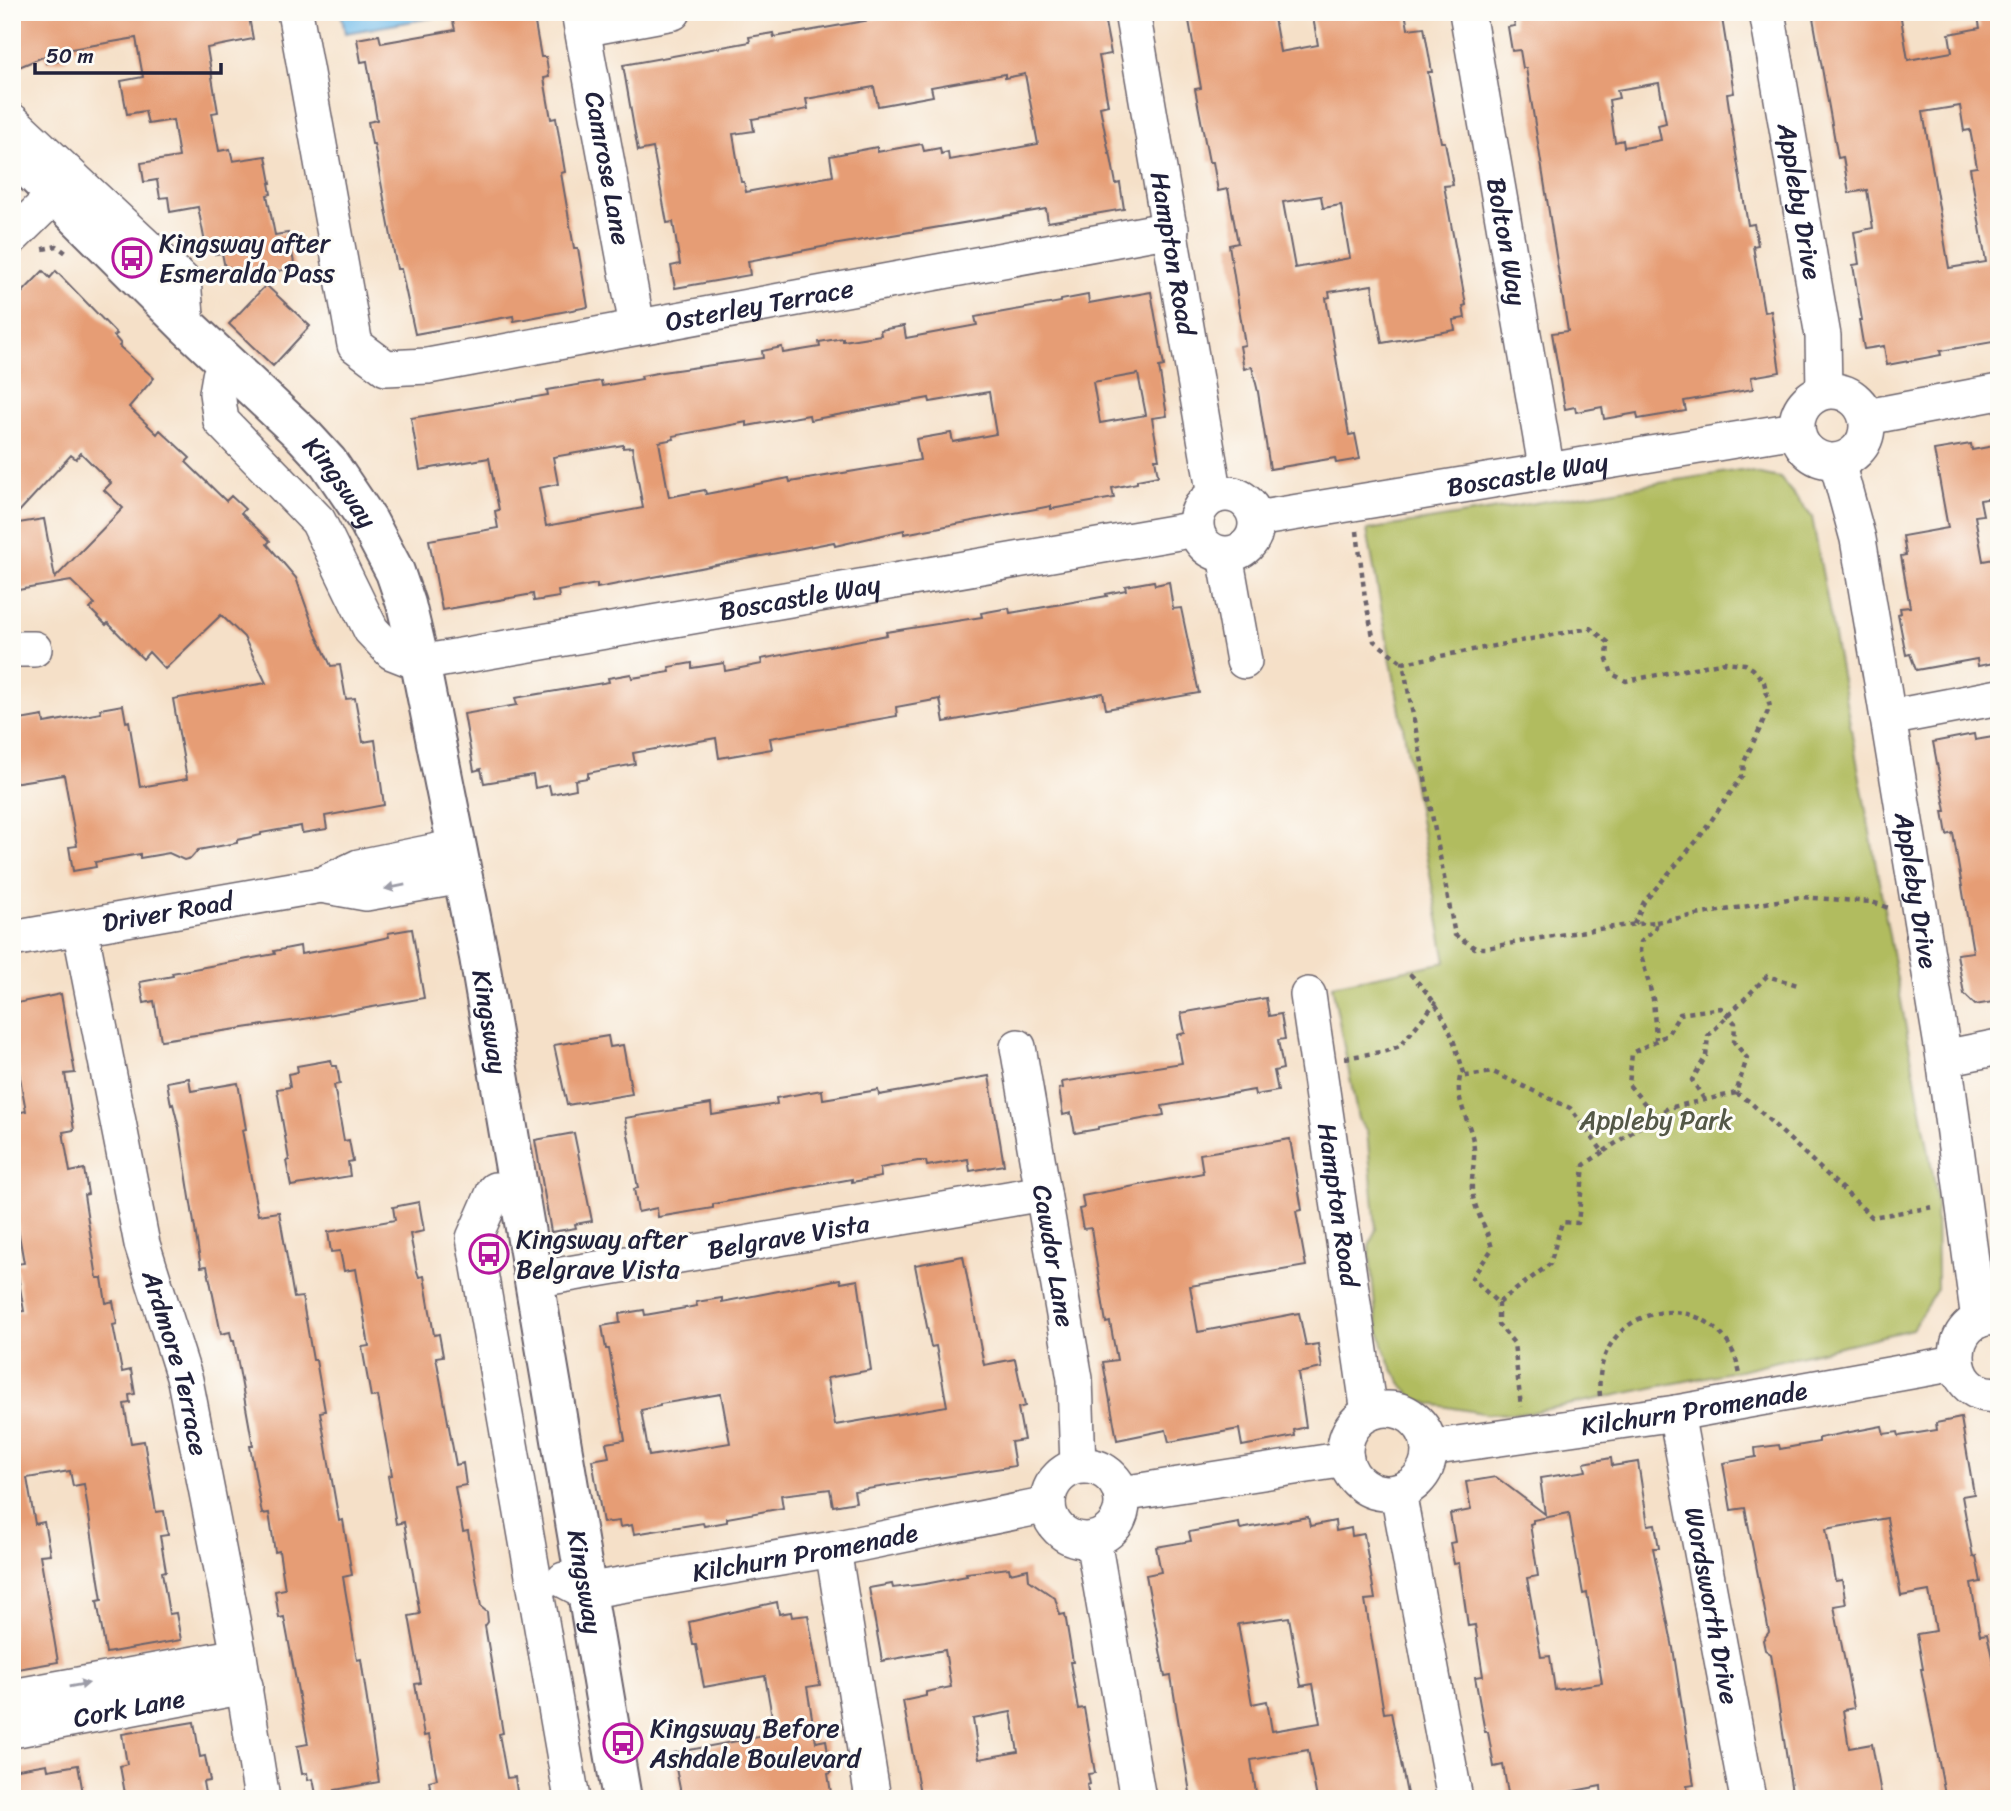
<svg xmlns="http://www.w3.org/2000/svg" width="2011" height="1811" font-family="Sriracha,sans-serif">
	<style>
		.green { fill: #b1bc5e; stroke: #6a6f4c; stroke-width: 2 }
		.water { fill: #72bcea; stroke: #4a6f92; stroke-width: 2 }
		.building { fill: #e69d74; fill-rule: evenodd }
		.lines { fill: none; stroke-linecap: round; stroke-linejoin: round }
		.minor-casing { stroke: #6c646c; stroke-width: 38 }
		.major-casing { stroke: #6c646c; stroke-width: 42 }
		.path { stroke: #6c646c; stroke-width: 4.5; stroke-dasharray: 5 5; stroke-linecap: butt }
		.minor { stroke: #fff; stroke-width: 35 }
		.major { stroke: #fff; stroke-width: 38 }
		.oneway { fill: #9c9ca7 }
		.labels { text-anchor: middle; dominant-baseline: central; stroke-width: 6; stroke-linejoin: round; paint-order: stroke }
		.street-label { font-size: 26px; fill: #22223b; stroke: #fdfcf7 }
		.poi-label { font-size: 26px; fill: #22223b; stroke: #fdfcf7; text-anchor: start }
		.park-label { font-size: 26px; fill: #545847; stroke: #fdfcf7 }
	</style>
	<rect width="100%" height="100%" fill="#fdfcf7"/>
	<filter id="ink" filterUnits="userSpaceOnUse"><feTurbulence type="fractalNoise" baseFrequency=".0143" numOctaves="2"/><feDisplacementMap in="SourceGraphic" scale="14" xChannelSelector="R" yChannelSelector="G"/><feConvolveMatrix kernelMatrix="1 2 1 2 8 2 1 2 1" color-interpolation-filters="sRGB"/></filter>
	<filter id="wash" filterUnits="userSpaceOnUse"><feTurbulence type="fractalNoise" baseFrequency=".00686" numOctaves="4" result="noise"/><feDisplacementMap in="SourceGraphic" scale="28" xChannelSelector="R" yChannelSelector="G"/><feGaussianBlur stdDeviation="1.57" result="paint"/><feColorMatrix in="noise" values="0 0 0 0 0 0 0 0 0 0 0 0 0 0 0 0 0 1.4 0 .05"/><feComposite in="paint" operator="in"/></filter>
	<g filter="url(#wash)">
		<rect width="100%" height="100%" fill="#f5e0c8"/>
		<path class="green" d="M1740,470L1780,478L1812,517L1936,1191L1937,1289L1912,1329L1740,1370L1528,1413L1488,1414L1430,1404L1412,1397L1402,1384L1392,1368L1383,1345L1376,1316L1369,1246L1376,1229L1367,1131L1358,1119L1332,985L1446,962L1367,530Z"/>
		<path class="water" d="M341,12H442L443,16L345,33Z"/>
		<g id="blocks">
			<path class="building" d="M12,12H248L253,39L207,48L218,112L212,113L219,151L230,149L233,161L266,156L271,183H269L271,194L267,195L275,235L288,233L295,268L231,279L229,267L225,268L222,253L215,254L214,247L206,248L198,207L170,212L168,197L160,198L157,180L144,182L141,163L179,157L173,120L148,124L145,111L127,114L121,81L143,77L136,38L65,50L67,60L46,63L45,56L12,70Z
				M451,12H533L541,57H546L549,77L544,78L551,119L556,118L565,172L561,173L574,248H578L588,307L514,321L513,316L415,334L401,269H397L374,144H372L368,122L377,120L367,61L361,62L357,39L379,35L381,43L455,30Z
				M915,12H1103L1111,54L1099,56L1108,105L1100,107L1109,153L1110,152L1116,184L1120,183L1124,209L1048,222L1046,209L827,246L748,261L750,275L675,288L671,266L680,264L673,222L667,223L653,148L638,151L623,65L750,42L749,37L773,33L774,37ZM1005,74V78L1025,74L1038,144L949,160L948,152L941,154L940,148L924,151L922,144L877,152V147L830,156L833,176L746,192L744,182H741L733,134L754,131L752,119L808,109L806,99L874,87L878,106L933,96L931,87Z
				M1203,12H1273L1280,52L1318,45L1312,12H1405L1408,29L1424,27L1432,72H1428L1441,142H1445L1453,185L1444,186L1466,305L1463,306L1465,318L1453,320L1455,330L1382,343L1372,285L1329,292L1330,297L1326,298L1349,435L1355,434L1360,459L1336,463L1335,458L1270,469L1258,392L1252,367L1244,369L1240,346L1245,345L1229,245L1238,243L1228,189L1218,191L1213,162H1209L1195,89L1201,88L1188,15ZM1321,196L1323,208L1341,205L1350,258L1295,268L1283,202Z
				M1512,12H1721L1734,93L1727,94L1736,154L1748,225L1754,224L1758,245L1753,246L1764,312L1771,311L1780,372L1751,377L1753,389L1684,401L1686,411L1638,419L1637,413L1604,419L1602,407L1576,412L1575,407L1565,409L1552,333L1568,331L1526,68H1523L1520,50L1512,51L1508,27L1515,26ZM1659,83L1666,123L1658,125L1661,140L1624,147L1623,140L1615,142L1609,100L1619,98L1617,90Z
				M1812,12H1900L1908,60L1952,52L1949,34L1980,28L1978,17L1999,13V341L1940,351L1941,355L1887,365L1884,346L1864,349L1859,320H1862L1853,265L1859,264L1854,232L1873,228L1867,190L1849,193L1843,157L1838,158ZM1960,106L1964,131L1970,130L1977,167L1970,168L1986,262L1949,268L1923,112Z
				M43,271L50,278L56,271L117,334L114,336L121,344L119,346L154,378L129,407L157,434L160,430L190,458L186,462L226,501L231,496L245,509L241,513L270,541L267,544L296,578L316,634L331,666L340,665L346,699L355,698L363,742L375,740L384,805L325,816L327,829L302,833L301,826L261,833V835L237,840V843L198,850L191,858L184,860L169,853L140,858V854L95,862L96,867L73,871L69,847L77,846L64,775L12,783V725L20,723V720L43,716L44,723L101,713L100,709L123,705L126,722L129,721L140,787L187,779L173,699L266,683L244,637L221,615L165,669L149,652L143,659L108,623L106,625L90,609L95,604L71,581L12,591V524L44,519L55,578L123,508L104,490L111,483L81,453L76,459L71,455L16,515L12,492V303Z
				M266,285L310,326L273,366L229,324Z
				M1151,292L1164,366L1159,367L1167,416L1152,418L1159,459H1155L1158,476L1137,480V483L1112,488L1114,498L1051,509V506L904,534V530L835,546L834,542L597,588V584L558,591L559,597L534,601L533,594L442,610L429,540L498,528L495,511L499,510L489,458L420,470L411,418L548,395L547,390L601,381L602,386L642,379L641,376L662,372L763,358L762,351L782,347L783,353L820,347L819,342L843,338V341L881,335L880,330L904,326L906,338L977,325L975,317L1061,302V300L1088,295L1089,303ZM1138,374L1146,415L1100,423L1093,382ZM989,392L996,434L953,442L951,433L916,439L920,460L790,482L789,478L706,494L705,490L669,497L659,442L674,439L673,436L747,422V426L809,415L810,420L929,398L930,402ZM623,445V448L632,447L643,508L546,526L539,488L558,484L553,457Z
				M1971,444L1972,450L1999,445V497L1980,500L1983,515L1975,516L1983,561L1999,558V662L1978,666L1977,659L1916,670L1910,654L1906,655L1898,614L1901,613L1900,608L1910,607L1901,556L1906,555L1903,536L1948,528L1934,450Z
				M1154,581L1155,585L1169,582L1173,609L1181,608L1199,693L1106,709L1103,693L944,722L940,699L896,707L897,716L770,738L772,749L719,758L716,738L633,753L635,764L588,773V778L575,780L576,789L551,794L549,785L535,788L533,775L484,783L481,769L474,771L464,714L517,705L515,698L609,682L608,678L631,674L632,678L670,672L669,667L692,663V668L724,663L725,671L762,664L761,659L887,635L886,632L982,617L981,613L1009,608L1010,613L1107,596L1106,594L1126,590L1125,586Z
				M1974,734L1975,740L1999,736V1001L1975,1005L1964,994L1957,954L1973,952L1953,833L1947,835L1943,811H1946L1933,742Z
				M412,929L424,998L298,1020L161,1040L154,1001L144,1003L140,982L173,976L172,973L275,954L274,951L300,946L301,954L357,944L389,937L388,933Z
				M61,994L75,1073L65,1074L74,1130L63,1132L70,1172L84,1169L88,1194L84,1195L97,1278H102L106,1303L113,1301L117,1324L113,1325L122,1372L131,1370L135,1394L129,1395L130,1403L124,1404L131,1443L144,1441L156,1512L164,1511L168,1535L160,1536L166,1571L162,1572L169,1614L176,1613L181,1640L106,1653L97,1601L102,1600L84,1484L73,1486L70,1471L27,1478L35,1524L44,1522L50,1554L40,1555L58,1662L12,1670V1312L24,1311L16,1264L24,1263L12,1195V1114L26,1111L14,1044L12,1045V1004Z
				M1266,998L1269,1016L1281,1014L1285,1039L1278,1040L1283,1069L1274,1071L1278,1091L1255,1095L1254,1090L1162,1106L1164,1115L1098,1127V1129L1075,1133L1071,1113L1063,1115L1059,1089L1063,1088L1062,1082L1182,1063L1177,1035L1185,1033L1181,1013Z
				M608,1036L610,1047L623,1045L632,1094L567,1105L554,1045Z
				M331,1060L332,1066H337L340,1084L334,1085L344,1141L349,1140L353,1161L348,1162L350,1176L291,1186L286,1161L289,1160L277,1089L290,1087L288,1074L298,1072L297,1066Z
				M989,1076L1004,1165L970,1171L968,1159L927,1166L926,1161H918L880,1168L881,1177L852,1182V1179L713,1204V1208L658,1217L657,1208L638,1212L634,1189L638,1188L625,1118L711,1104L712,1115L777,1104L776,1098L822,1090L823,1099L878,1090L879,1095Z
				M189,1078L191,1091L238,1083L246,1129L242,1130L258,1215L279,1212L294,1298L302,1297L313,1360H316L325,1411L320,1412L339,1521L343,1520L352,1575L343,1577L357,1660L361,1659L379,1782L335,1790L337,1796L317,1799L313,1779L308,1780L307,1773L302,1774L297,1746L308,1744L284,1617L279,1618L275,1591L285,1589L279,1551L275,1552L269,1513L262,1514L250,1446H253L234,1341H232L230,1332L221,1334L207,1266L201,1267L179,1128L173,1104L171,1105L167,1082Z
				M574,1133L592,1221L575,1224L576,1228L551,1232L535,1140Z
				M1290,1139L1302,1210L1296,1211L1306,1266L1190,1286L1198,1332L1299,1313L1306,1346L1318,1344L1322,1368L1298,1373L1306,1427L1294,1430L1295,1436L1242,1446L1239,1429L1169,1442L1166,1430L1117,1440L1103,1362L1117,1360L1110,1322L1106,1323L1091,1228L1083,1229L1079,1209L1084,1208L1082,1196L1203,1173L1200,1154Z
				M419,1202L424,1231L410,1234L417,1271L419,1277L424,1276L434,1335L439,1334L443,1356L436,1357L444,1400L456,1465L463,1463L466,1485L455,1487L463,1532L468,1531L481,1607L487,1612L488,1622L485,1626L503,1733L499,1734L507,1778L515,1777L518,1799H432L429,1781L437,1779L429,1735L424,1736L415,1684L421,1683L409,1616L420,1614L404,1522L396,1524L388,1476L392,1475L378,1396L371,1397L362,1347L369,1346L356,1269L344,1271L340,1251L331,1252L328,1232L395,1220L393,1207Z
				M963,1256L984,1365L1015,1359L1025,1406L1018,1408L1024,1440L1011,1442L1015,1466L854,1491L856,1502L833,1506L830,1489L781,1495L783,1508L727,1518V1522L704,1526L703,1523L634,1534L632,1525L620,1527L619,1521L603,1523L592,1460L609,1457L606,1443L625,1440L609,1349H606L602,1326L620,1323L619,1314L644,1310L645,1315L697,1306L696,1302L722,1298V1302L840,1279L841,1283L858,1280L871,1370L827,1378L835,1425L947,1406L936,1346L931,1347L915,1265ZM721,1394L730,1443L649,1456L641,1410L660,1406V1404Z
				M1961,1418L1974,1494L1962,1496L1973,1557L1976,1556L1981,1582L1971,1584L1980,1635L1987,1634L1999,1690V1799H1946L1921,1669H1923L1917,1634L1936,1631L1929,1591L1901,1596L1887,1518L1826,1529L1835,1581L1842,1580L1846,1604L1834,1606L1854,1708L1843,1710L1849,1748L1872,1744L1882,1799H1793L1771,1654L1765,1650L1763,1640L1769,1632L1745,1508L1731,1510L1723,1463L1756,1457L1755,1448L1779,1445L1780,1449L1819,1442V1438L1882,1426L1884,1434L1898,1432L1899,1436L1937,1430L1936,1423Z
				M1611,1458L1612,1466L1638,1462L1648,1525L1655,1524L1659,1548H1653L1673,1648L1694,1785L1687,1786L1689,1799H1602L1601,1786L1531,1799H1509L1503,1765L1494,1767L1488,1732H1485L1475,1677L1483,1676L1475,1625L1468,1626L1459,1563L1454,1564L1450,1543L1455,1542L1450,1514L1471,1510L1466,1482L1496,1477L1545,1514L1540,1478L1586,1471L1584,1463ZM1569,1513L1583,1594L1587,1593L1602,1683L1555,1690L1550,1656L1541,1657L1527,1578L1538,1576L1530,1524L1533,1523V1520Z
				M1308,1517L1310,1526L1335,1521L1336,1531L1351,1528L1352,1536L1364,1534L1375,1599L1365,1600L1384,1713L1391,1712L1408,1799H1317L1308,1750L1251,1760L1257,1799H1191L1171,1676L1165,1677L1146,1575L1161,1572L1156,1547L1191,1541L1189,1532L1239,1523L1240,1529ZM1289,1617L1301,1686L1313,1684L1320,1723L1272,1731L1267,1701L1252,1704L1238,1624Z
				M1009,1568L1010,1573L1028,1569L1029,1580L1055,1598L1060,1615L1065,1614L1073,1662H1070L1078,1709L1084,1708L1095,1773L1088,1774L1090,1784L1087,1785L1089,1799H921L903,1701L926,1696V1692L951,1687L945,1650L882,1661L869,1588L892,1584L893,1588L925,1584L967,1576L966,1573ZM1011,1712L1018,1752L979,1759L973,1719Z
				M777,1602L779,1614L791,1612L792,1617L808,1615L820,1685L807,1687L816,1742L826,1740L831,1773L828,1774L832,1799H682L673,1753L775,1734L765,1676L704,1687L696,1645H693L689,1622Z
				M194,1722L200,1757L205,1756L210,1781L203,1782L206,1799H183L182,1793L147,1799H126L120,1766L127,1764L122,1734Z
				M47,1764L48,1770L78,1765L84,1799H12V1770Z"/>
		</g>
	</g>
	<g filter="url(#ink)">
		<use href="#blocks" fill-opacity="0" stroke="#6c646c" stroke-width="2"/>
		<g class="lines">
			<g class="minor-casing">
				<g id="minor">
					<path id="s1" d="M295,12L355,345L386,368L428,366L1171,229"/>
					<path id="s2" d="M579,12L637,326"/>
					<path id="s3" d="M1132,12L1215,496"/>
					<path id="s4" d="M1467,12L1547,472"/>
					<path id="s5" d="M1767,12L1823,336L1824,391"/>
					<path d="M582,29L673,12"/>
					<path d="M12,121L183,281L187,326"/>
					<path d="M12,237L55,195"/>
					<path id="s6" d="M220,376L217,393L221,421L318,521L371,630L392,652L420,663L1196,529"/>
					<circle cx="1832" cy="426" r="35"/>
					<path d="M1867,417L1999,392"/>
					<path id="s7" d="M1837,462L1858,539L1888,718L1944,1058L1979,1320"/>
					<circle cx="1226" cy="524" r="30"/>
					<path id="s8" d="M1256,519L1796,430"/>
					<path d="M1225,555L1244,661"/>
					<path d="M12,649H34"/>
					<path d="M1888,718L1999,697"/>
					<path d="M321,885L366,893L462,876"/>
					<path id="s9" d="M80,928L142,1244L185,1380L239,1656L262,1799"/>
					<path id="s10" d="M12,939L321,885L359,867L457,847"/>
					<path id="s11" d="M1308,995L1369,1413"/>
					<path id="s12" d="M1018,1047L1075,1379L1078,1466"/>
					<path d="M1944,1058L1999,1047"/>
					<path d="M495,1190L474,1238L572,1799"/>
					<path id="s13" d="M533,1280L1043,1193"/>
					<path d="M1999,1318C1943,1311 1943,1401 1999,1394"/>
					<circle cx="1387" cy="1451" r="42"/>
					<path id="s14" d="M1676,1413L1748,1799"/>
					<path id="s15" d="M1429,1448L1676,1413L1956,1363"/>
					<circle cx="1085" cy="1503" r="37"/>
					<path d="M1398,1492L1455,1799"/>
					<path d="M1121,1494L1346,1459"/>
					<path d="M1093,1540L1138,1799"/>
					<path d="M833,1549L873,1799"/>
					<path id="s16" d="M564,1580L585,1591L833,1549L1048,1505"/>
					<path d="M12,1697L239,1656"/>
					<path id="s17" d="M12,1730L245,1686"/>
				</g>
			</g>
			<g class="major-casing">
				<g id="major">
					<path id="s18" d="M12,152L187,326L305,437L328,462L368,521L395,572L406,604L420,663L479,957L622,1799"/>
				</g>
			</g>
			<path class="path" d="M43,249L57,246L66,253
				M1357,531L1365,598L1374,641L1403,663
				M1656,922L1800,897L1872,902L1889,908
				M1634,924L1644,902L1699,838L1743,775L1744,762L1770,707L1764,682L1753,669L1745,664L1725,662L1626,681L1612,674L1607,659L1608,642L1590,628L1403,663L1455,935L1475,948H1487C1543,937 1599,928 1656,922V927L1641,942L1640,951L1653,999L1656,1039
				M1410,974C1445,1010 1450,1029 1465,1076
				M1345,1058L1386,1051L1400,1046L1436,1002
				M1736,1093L1668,1108L1655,1116L1629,1085L1632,1053L1667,1035L1680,1014L1721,1008L1735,1023L1734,1042L1747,1058L1736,1093L1749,1101L1872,1217L1934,1207
				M1704,1099L1692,1080L1706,1056L1708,1036L1767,976L1801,986
				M1603,1152L1584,1165L1578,1223L1562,1222L1550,1264L1498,1303L1472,1278L1492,1249C1489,1233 1480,1220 1475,1204C1468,1185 1475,1169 1474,1150C1473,1123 1454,1104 1460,1077L1493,1072L1570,1108L1603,1152L1655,1116
				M1498,1303V1324L1514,1343L1521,1407
				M1600,1396C1590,1298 1723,1279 1740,1375"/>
			<use href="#minor" class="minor"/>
			<use href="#major" class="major"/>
		</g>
		<defs><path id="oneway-solid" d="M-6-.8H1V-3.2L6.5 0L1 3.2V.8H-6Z" transform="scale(1.75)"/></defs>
		<g class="oneway">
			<use href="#oneway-solid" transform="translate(395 887) rotate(169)"/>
			<use href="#oneway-solid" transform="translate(79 1685) rotate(-10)"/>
		</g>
	</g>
	<defs>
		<g id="bus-ring" transform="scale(2.0125)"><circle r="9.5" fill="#fdfcf7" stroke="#b5179e" stroke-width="1.5"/><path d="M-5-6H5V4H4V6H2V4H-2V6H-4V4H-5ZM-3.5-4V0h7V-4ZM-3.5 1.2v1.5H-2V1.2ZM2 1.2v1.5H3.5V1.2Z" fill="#b5179e"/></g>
	</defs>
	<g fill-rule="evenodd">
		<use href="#bus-ring" x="132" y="258"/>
		<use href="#bus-ring" x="489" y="1254"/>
		<use href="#bus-ring" x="623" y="1743"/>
	</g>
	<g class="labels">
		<g class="street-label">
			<text stroke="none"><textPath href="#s2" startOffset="159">Camrose Lane</textPath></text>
			<text stroke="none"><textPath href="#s5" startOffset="192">Appleby Drive</textPath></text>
			<text stroke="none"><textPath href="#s4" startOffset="233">Bolton Way</textPath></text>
			<text stroke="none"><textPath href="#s3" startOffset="245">Hampton Road</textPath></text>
			<text stroke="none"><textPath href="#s1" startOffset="756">Osterley Terrace</textPath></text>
			<text stroke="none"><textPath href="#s8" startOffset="275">Boscastle Way</textPath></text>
			<text stroke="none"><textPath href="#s18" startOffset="466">Kingsway</textPath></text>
			<text stroke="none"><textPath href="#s6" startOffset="752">Boscastle Way</textPath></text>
			<text stroke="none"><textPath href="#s7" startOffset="436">Appleby Drive</textPath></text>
			<text stroke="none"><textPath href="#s10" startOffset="158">Driver Road</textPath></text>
			<text stroke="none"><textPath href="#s18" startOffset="1032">Kingsway</textPath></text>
			<text stroke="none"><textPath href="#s11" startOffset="212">Hampton Road</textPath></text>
			<text stroke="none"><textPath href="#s13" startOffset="259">Belgrave Vista</textPath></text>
			<text stroke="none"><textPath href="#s12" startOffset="212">Cawdor Lane</textPath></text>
			<text stroke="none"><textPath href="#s9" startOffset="446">Ardmore Terrace</textPath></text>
			<text stroke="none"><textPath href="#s15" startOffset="268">Kilchurn Promenade</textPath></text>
			<text stroke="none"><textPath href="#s16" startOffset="247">Kilchurn Promenade</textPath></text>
			<text stroke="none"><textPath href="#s18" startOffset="1600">Kingsway</textPath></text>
			<text stroke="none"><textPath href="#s14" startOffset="196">Wordsworth Drive</textPath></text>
			<text stroke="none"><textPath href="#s17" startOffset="119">Cork Lane</textPath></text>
		</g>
		<g class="poi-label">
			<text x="159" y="243">Kingsway after<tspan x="159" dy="30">Esmeralda Pass</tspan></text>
			<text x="516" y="1239">Kingsway after<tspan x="516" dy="30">Belgrave Vista</tspan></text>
			<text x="650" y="1728">Kingsway Before<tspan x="650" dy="30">Ashdale Boulevard</tspan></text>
		</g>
		<g class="park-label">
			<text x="1656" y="1120">Appleby Park</text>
		</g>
	</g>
	<rect width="2011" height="1811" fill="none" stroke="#fdfcf7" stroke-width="42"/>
	<path d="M35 63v10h186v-10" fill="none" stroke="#22223b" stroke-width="3.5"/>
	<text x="46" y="63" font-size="21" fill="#22223b" stroke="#fdfcf7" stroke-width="5" paint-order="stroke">50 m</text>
</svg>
